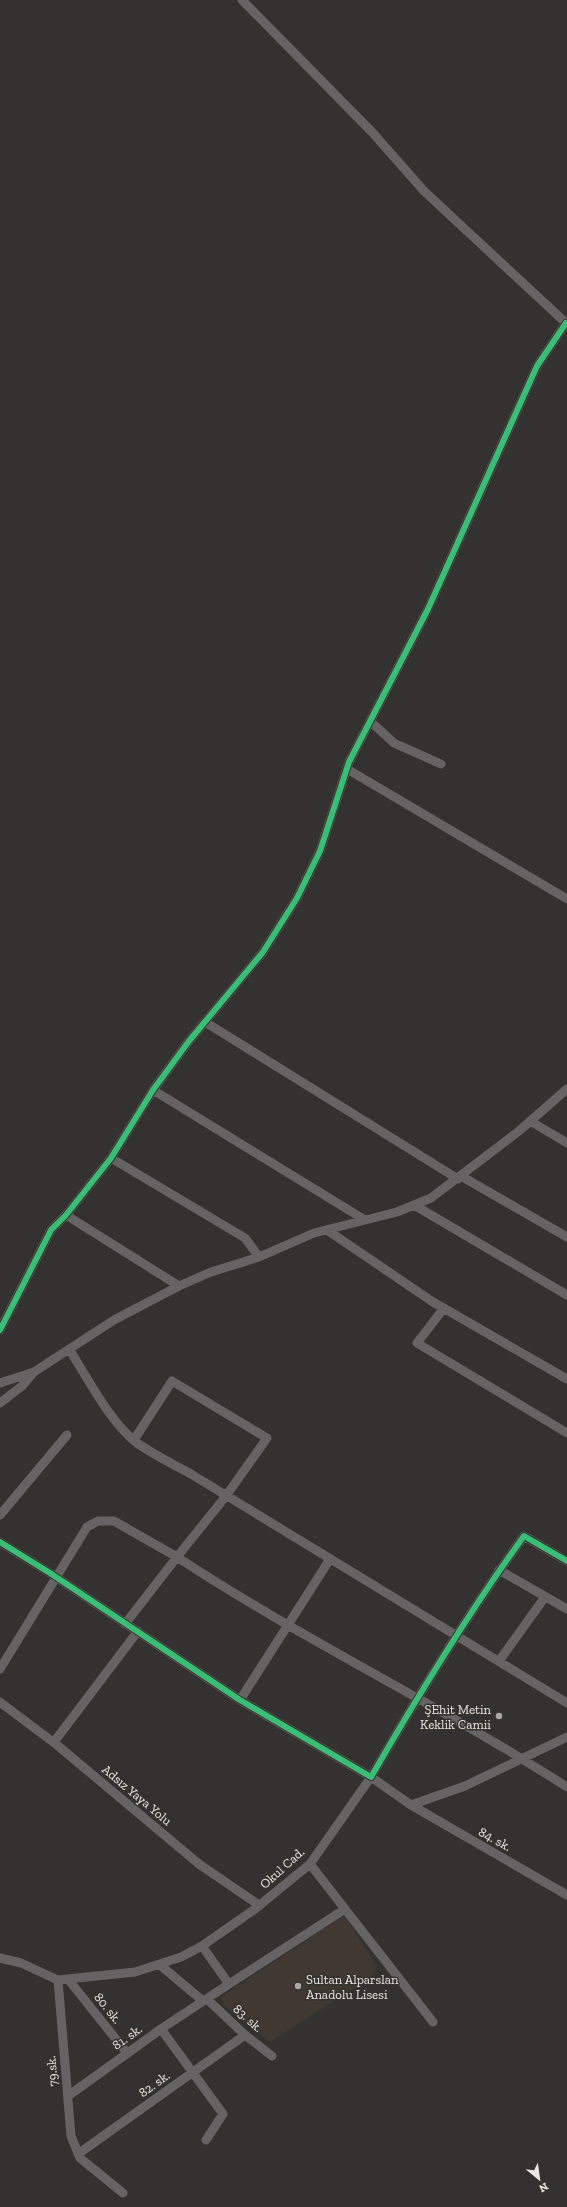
<svg xmlns="http://www.w3.org/2000/svg" width="567" height="2207" font-family="'Zilla Slab',serif">
	<style>
		.built { fill: #403831 }
		.lines { fill: none; stroke-linecap: round; stroke-linejoin: round }
		.minor { stroke: #656363; stroke-width: 9 }
		.cycleway-casing { stroke: #36322e; stroke-width: 8 }
		.cycleway { stroke: #3abd76; stroke-width: 6 }
		.poi-dot { fill: #aaa7a4; stroke: #36322e; stroke-width: 1.5 }
		.labels { text-anchor: middle; dominant-baseline: central; stroke-width: 3; stroke-linejoin: round; paint-order: stroke }
		.poi-label { font-size: 13px; fill: #e9e6e3; stroke: #36322e; text-anchor: end }
		.street-label { font-size: 13px; fill: #e9e6e3; stroke: #36322e }
	</style>
	<rect width="100%" height="100%" fill="#343230"/>
	<path class="built" d="M342,1917L346,1918L377,1967L374,1975L270,2042L224,2005L221,1997Z"/>
	<g class="lines">
		<path class="minor" d="M242,0L372,132L424,191L567,324
			M371,722L394,743L441,764
			M347,769L567,899
			M205,1022L458,1179
			M153,1090L365,1220
			M530,1121L567,1143
			M111,1158L245,1238L259,1257
			M461,1176L567,1237
			M414,1205L567,1295
			M66,1215L179,1286
			M327,1230L433,1302L567,1379
			M444,1308L417,1343L567,1433
			M0,1330L51,1230L66,1215L111,1158L153,1090L189,1041L263,952L297,898L320,851L349,762L428,609L537,366L566,323
			M69,1349C87,1377 111,1424 137,1443C154,1455 173,1464 191,1474L567,1703
			M0,1383L34,1372L114,1320L179,1286L211,1272L259,1257L314,1233L397,1212L431,1198L519,1131L567,1089
			M0,1403L22,1386L34,1372
			M0,1515L67,1435
			M0,1542L50,1573L240,1700L371,1777C419,1694 468,1613 524,1536L567,1561
			M499,1570L567,1609
			M125,1624L177,1557C303,1640 440,1705 567,1787
			M499,1661L545,1597
			M0,1669L87,1527L98,1521H114L177,1557L226,1496L267,1438L172,1381L134,1440
			M240,1700L330,1559
			M0,1702L57,1745L199,1864L259,1905
			M54,1742L138,1631
			M411,1805L567,1895
			M345,1909L433,2022
			M202,1946L229,1984L345,1909L310,1864
			M0,1958L21,1963L58,1980L135,1972L181,1957L202,1946L255,1909L310,1864L371,1777L411,1805L465,1786L567,1737
			M160,1965L203,2001
			M68,1979L127,2053
			M58,1980L71,2136L80,2158L123,2193
			M207,1999L245,2035L272,2056
			M161,2029L223,2114L206,2140
			M68,2096L161,2029L229,1984
			M78,2154L245,2035"/>
		<g class="cycleway-casing">
			<path id="cycleway" d="M0,1330L51,1230L66,1215L111,1158L153,1090L189,1041L263,952L297,898L320,851L349,762L428,609L537,366L566,323
				M0,1542L50,1573L240,1700L371,1777C419,1694 468,1613 524,1536L567,1561"/>
		</g>
		<use href="#cycleway" class="cycleway"/>
	</g>
	<g class="poi-dot">
		<circle cx="499" cy="1716" r="4"/>
		<circle cx="298" cy="1986" r="4"/>
	</g>
	<g class="labels">
		<g class="poi-label">
			<text x="491" y="1709">ŞEhit Metin<tspan x="491" dy="15">Keklik Camii</tspan></text>
			<text x="306" y="1979" text-anchor="start">Sultan Alparslan<tspan x="306" dy="15">Anadolu Lisesi</tspan></text>
		</g>
		<g class="street-label">
			<text transform="translate(137 1795) rotate(40)">Adsız Yaya Yolu</text>
			<text transform="translate(495 1839) rotate(29)">84. sk.</text>
			<text transform="translate(282 1868) rotate(-42)">Okul Cad.</text>
			<text transform="translate(108 2008) rotate(51)">80. sk.</text>
			<text transform="translate(248 2018) rotate(42)">83. sk.</text>
			<text transform="translate(127 2037) rotate(-36)">81. sk.</text>
			<text transform="translate(52 2071) rotate(-95)">79.sk.</text>
			<text transform="translate(154 2084) rotate(-36)">82. sk.</text>
		</g>
	</g>
	<g transform="translate(539 2179) rotate(151)" stroke="#36322e" stroke-width="3" paint-order="stroke">
	<path d="M0-3L7 15L0 10L-7 15Z" fill="#e9e6e3"/>
	<text y="-6" font-size="11" font-weight="bold" text-anchor="middle" fill="#e9e6e3">N</text>
	</g>
</svg>
